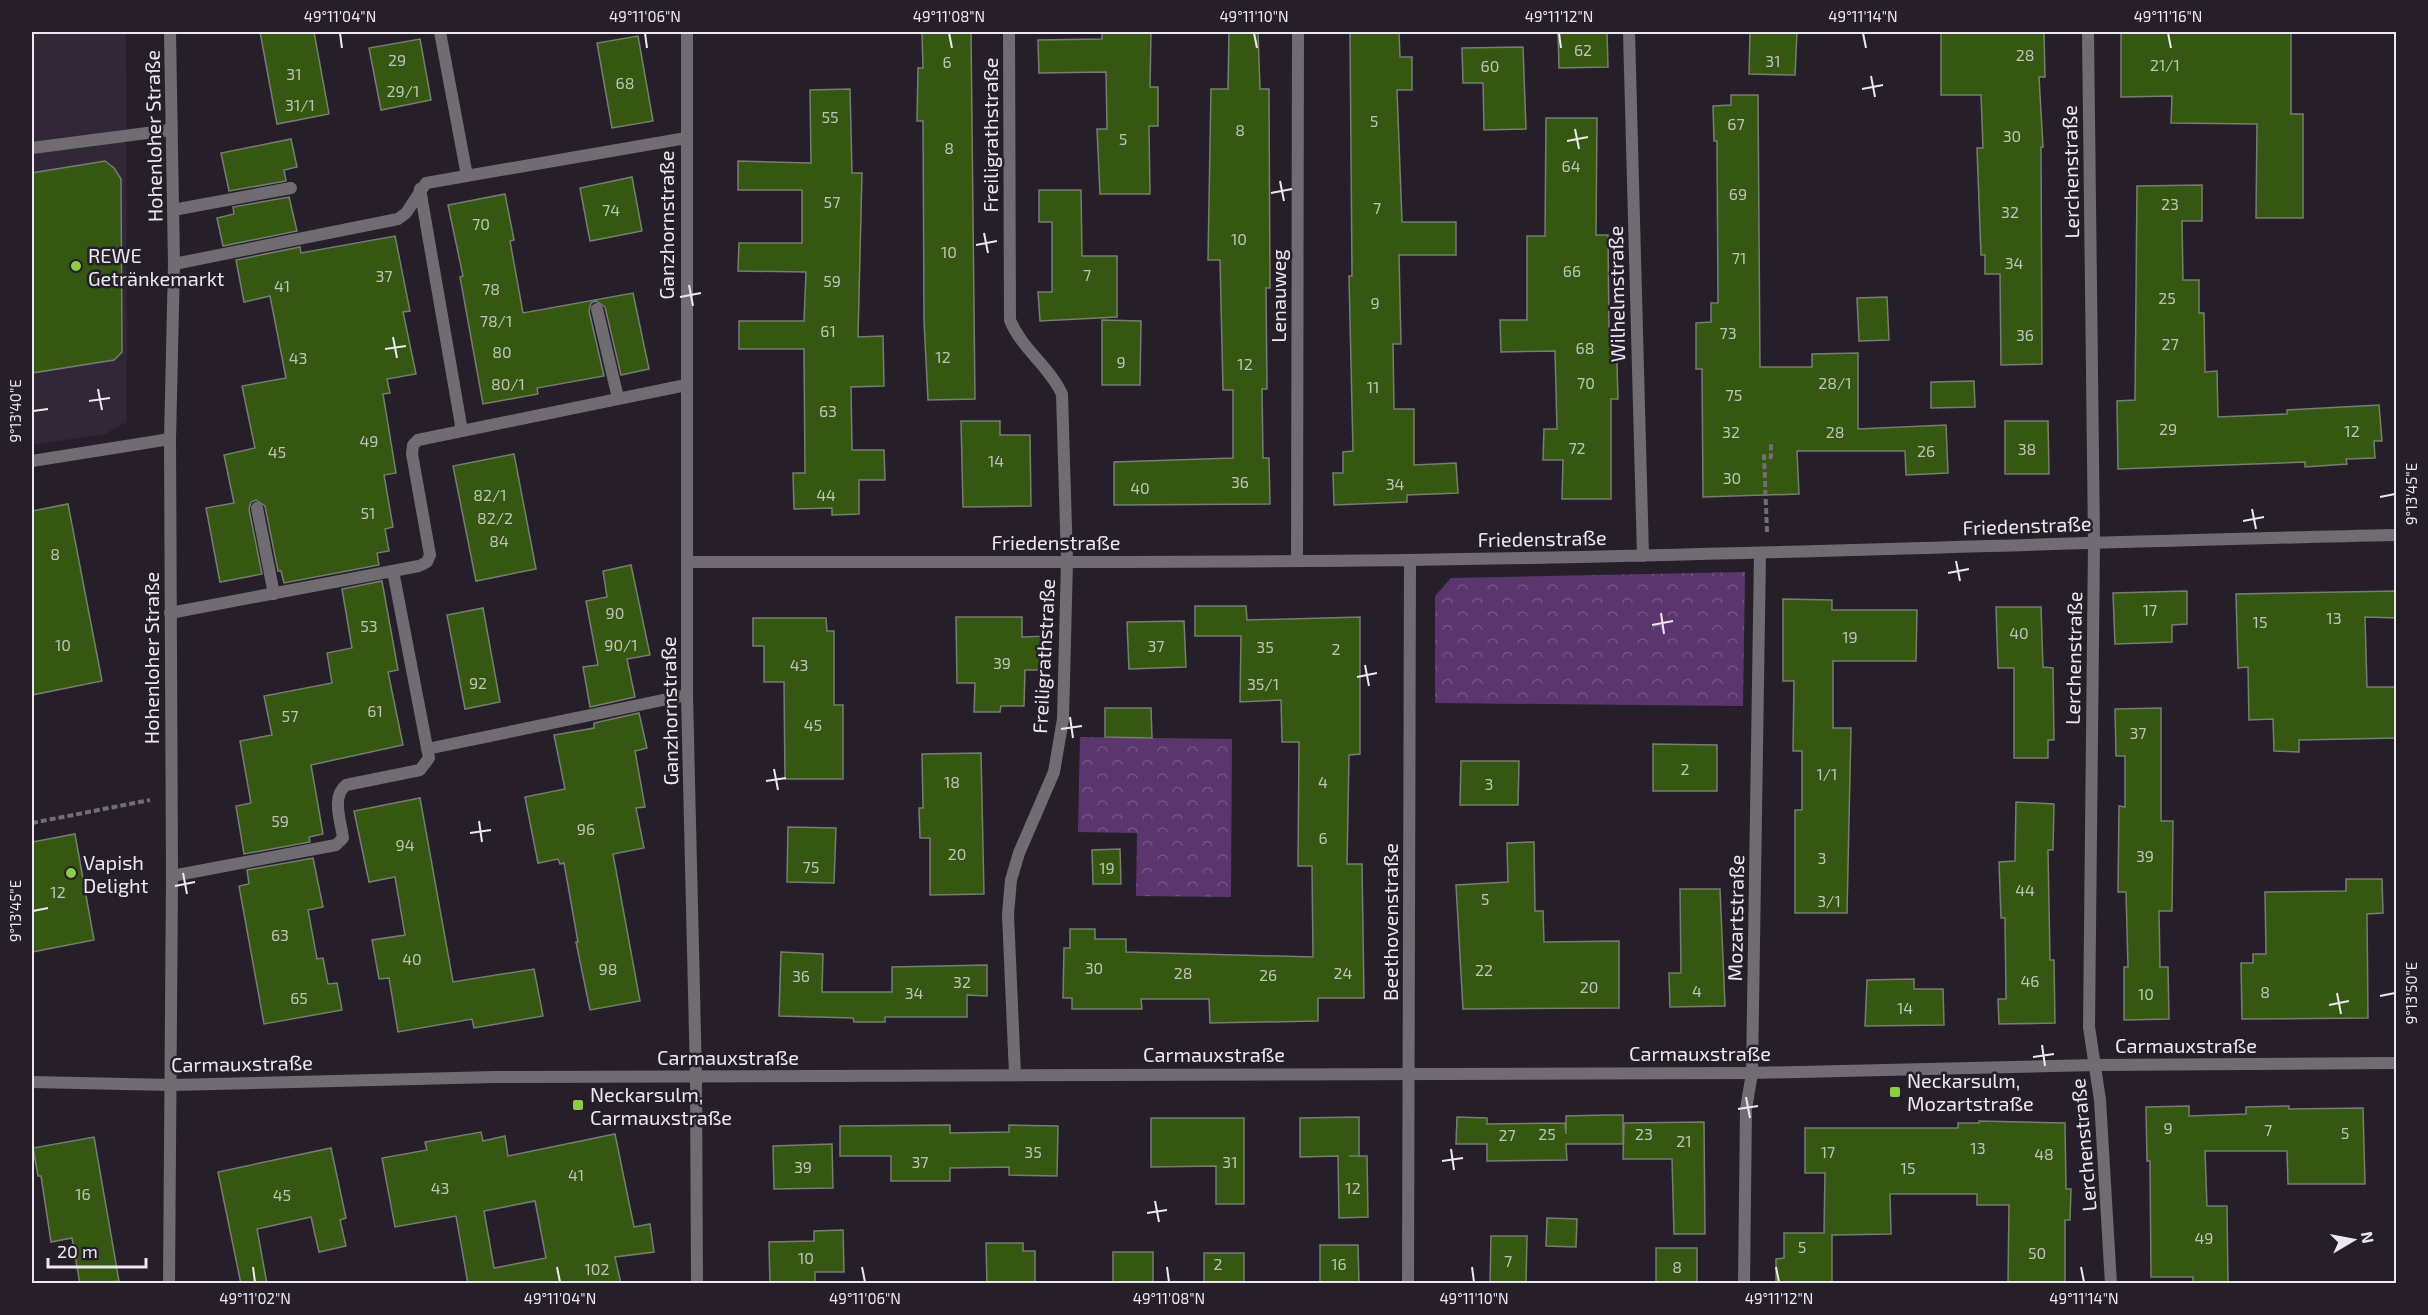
<svg xmlns="http://www.w3.org/2000/svg" width="2428" height="1315" font-family="'Exo 2',sans-serif">
	<style>
		.built { fill: #312737 }
		.forest { fill: url(#forest-crowns) }
		.building { fill: #365711; stroke: #767e71; stroke-width: 1.5; fill-rule: evenodd }
		.lines { fill: none; stroke-linecap: round; stroke-linejoin: round }
		.path { stroke: #736d76; stroke-width: 4; stroke-dasharray: 6 3; stroke-linecap: butt }
		.service { stroke: #706d72; stroke-width: 12 }
		.minor { stroke: #706d72; stroke-width: 12 }
		.tertiary { stroke: #706d72; stroke-width: 12 }
		.ticks { fill: none; stroke: #ece8ef; stroke-width: 2 }
		.poi-dot { fill: #8bce46; stroke: #261f29; stroke-width: 2 }
		.labels { text-anchor: middle; dominant-baseline: central; stroke-width: 5; stroke-linejoin: round; paint-order: stroke }
		.number-label { font-size: 16px; fill: #bec4b8 }
		.street-label { font-size: 20px; fill: #ece8ef; stroke: #261f29 }
		.poi-label { font-size: 20px; fill: #ece8ef; stroke: #261f29; text-anchor: start }
		.neatline { fill: none; stroke: #ece8ef; stroke-width: 2 }
		.ticks-label { font-size: 15px; text-anchor: middle; fill: #ece8ef }
	</style>
	<defs>
		<pattern id="forest-crowns" width="20" height="18" patternUnits="userSpaceOnUse" patternTransform="scale(1.5)"><rect width="20" height="18" fill="#5b366e"/><path d="M2 6a3 3 0 1 1 6 0M12 15a3 3 0 1 1 6 0" fill="none" stroke="#735383"/></pattern>
	</defs>
	<rect width="100%" height="100%" fill="#261f29"/>
	<path class="built" d="M32,32H126L127,422L105,434L32,445Z"/>
	<path class="forest" d="M1745,572L1743,706L1435,703V596L1451,578Z
		M1080,737L1232,739L1231,897L1136,896L1137,833L1078,832Z"/>
	<path class="building" d="M260,32H314L329,114L277,124Z
		M971,32L975,399L928,400L924,321L923,121H917L918,68H923L922,33Z
		M1102,32H1151L1150,87H1158V126H1149L1150,194H1100L1097,129H1107L1106,72L1039,73L1038,40L1102,39Z
		M1229,32H1258L1260,89H1269L1270,288H1266L1267,389H1262L1263,458H1269L1270,504L1114,505V462L1233,458V390H1223L1220,260H1208L1211,89H1228Z
		M1350,32H1399L1400,57H1412V90H1397L1402,222H1456V255H1399L1401,344H1393L1394,409H1414V465L1456,463L1458,493L1407,495V502L1334,505L1333,473H1343V452L1353,451L1349,276H1352Z
		M1558,32H1607L1608,67L1559,68Z
		M1750,32H1797L1795,75L1749,74Z
		M1941,32H2044L2045,77H2039L2043,147H2041L2042,364L2001,365L2000,274H1985V255H1981L1977,148H1983L1981,95H1941Z
		M2121,32H2291V114H2303V218H2256L2257,124L2171,123L2172,96L2121,97Z
		M638,36L653,121L612,128L597,43Z
		M420,39L431,100L381,110L369,48Z
		M1523,47L1526,129L1484,130L1483,83H1463L1462,48Z
		M850,89L852,173H862L858,337L883,336L884,386L851,387L852,450H884L885,480H859V514L832,515V508L794,509L793,473H805L804,349H739V321H804L806,272L738,271L739,243H802V190H738V161L811,163L810,90Z
		M1731,95H1758L1760,367H1812V354L1858,353V429L1946,425L1948,473L1906,475L1905,451H1797L1799,494L1703,497L1702,369H1696V323L1711,322V303H1718L1717,141H1714L1713,106L1731,105Z
		M1546,118H1597L1596,235H1608L1609,329H1616L1618,399H1611V499H1562L1563,460H1543L1544,429H1557L1555,351L1501,352L1500,320H1527V236H1545Z
		M291,139L297,167L284,170L286,181L229,191L221,153Z
		M105,161L114,168L121,179L122,352L114,360L32,373V173Z
		M632,177L642,231L590,241L580,188Z
		M2202,185V221H2182L2183,280H2199V313H2204L2205,372L2217,371L2218,417L2287,414V410L2379,405L2382,441H2374L2375,458L2346,459L2347,464L2305,467V462L2118,469L2117,401L2135,400L2137,186Z
		M1039,190H1081L1082,256H1117V317L1040,321L1038,292H1052V222H1039Z
		M505,194L514,240L510,241L523,313L633,293L649,369L621,375L605,307L596,301L591,303L589,311L604,376L537,388L538,394L483,404L460,277L463,276L448,205Z
		M289,197L297,231L223,246L217,218L234,214L233,207Z
		M395,236L410,311L403,312L416,374L387,379L390,393L383,394L396,473L384,475L393,527L385,529L389,551L377,553L379,565L284,583L281,571H278L265,506L256,500L251,502L249,509L262,574L220,582L206,508L234,503L224,455L255,448L242,386L286,378L270,296L244,302L236,260L300,247L301,253Z
		M1887,297L1889,340L1859,341L1857,298Z
		M1102,320L1141,321L1140,385H1102Z
		M1974,381L1975,407L1931,408V382Z
		M961,421H1000V435H1030L1031,506L963,507Z
		M2005,421H2048L2049,474H2005Z
		M514,454L536,569L476,581L453,466Z
		M68,504L102,681L32,695V511Z
		M631,565L650,655L627,659L635,697L590,707L583,667L598,665L586,601L607,597L603,571Z
		M382,581L398,670L388,672L403,745L311,765L323,834L309,837L310,842L244,854L236,806L251,803L240,741L272,735L264,696L332,683L327,653L352,648L342,589Z
		M2187,591V624L2172,625V642L2115,644L2113,593Z
		M2397,591V618L2365,617L2367,687H2396L2397,738L2299,740V752L2274,751L2273,719L2249,720L2248,667L2238,668L2236,594Z
		M1783,599L1832,600V610H1917L1916,661H1833V728H1851L1847,913H1795V810H1802V751H1793L1794,681H1783Z
		M1195,606H1246L1247,620L1360,617V754L1349,755L1347,864H1362L1364,998H1318V1021L1210,1023L1209,999H1141L1142,1009H1072V998H1063L1064,948H1070V929H1095V939H1126V952L1313,957L1312,866H1298L1299,742H1282L1281,700L1240,702L1241,636H1195Z
		M1996,607H2041L2043,667L2053,668L2054,740H2048V758H2014V668H1998Z
		M483,608L500,702L465,709L447,615Z
		M956,617H1022V637L1048,636V670H1025L1024,706H1001L1000,712H974L975,683H957Z
		M753,618H826L827,631H834V705H843V779H785L784,682H764V646H753Z
		M1184,621L1186,667L1129,669L1127,622Z
		M1105,708H1151L1152,738L1105,737Z
		M2161,708V821H2173L2172,911H2159L2160,967H2168L2169,1019L2124,1020V967H2128L2126,892H2118L2119,806L2125,807V756H2116L2115,709Z
		M639,713L647,748L635,751L645,807L636,808L644,848L613,854L640,1001L590,1010L576,942H578L564,863L560,864L558,859L538,863L525,797L565,789L554,735L594,728V723Z
		M1653,744L1717,745V791H1653Z
		M981,753L984,894L930,895V838H920L919,808H923L922,754Z
		M1461,761H1519L1518,805H1460Z
		M420,798L453,982L534,969L543,1016L474,1028L472,1019L398,1032L389,978L379,979L372,940L405,935L395,877L369,882L354,811Z
		M2016,802L2054,804L2053,850H2048L2050,960H2054L2055,1023L1999,1024L1998,999H2006L2005,918H2001L1999,862L2015,861Z
		M788,827L836,828L834,883L787,882Z
		M75,834L94,940L32,952V842Z
		M1534,842L1535,911H1543L1544,942L1619,941V1008L1463,1009L1456,885L1508,882L1507,843Z
		M1120,849L1121,884H1093L1092,850Z
		M313,858L323,907L308,910L317,959L323,958L328,984L337,983L342,1010L264,1024L239,886L249,884L247,870Z
		M2346,879H2382L2383,913L2367,914L2368,1018L2242,1019L2241,963H2253V954H2266L2265,892L2346,891Z
		M1680,889H1720L1725,1006L1670,1007L1669,973H1681Z
		M781,952L823,954L822,992H892V967L987,965V996L967,995V1017H885V1022H854L853,1018L779,1016Z
		M1914,979V989H1943L1944,1025L1865,1026L1867,980Z
		M2189,1106V1116L2246,1114V1107L2289,1106V1109L2363,1108L2365,1184H2288L2287,1151H2205L2207,1206H2227L2228,1284H2193V1277H2151L2150,1161H2147L2146,1107Z
		M1606,1115H1623V1144H1566L1567,1160L1487,1161V1144H1456L1457,1117L1487,1118V1124L1565,1123L1566,1134V1116Z
		M1359,1117V1156H1349H1367L1368,1217L1339,1218L1338,1156L1300,1157V1118Z
		M1151,1118H1244V1204H1216V1166L1151,1167Z
		M1979,1121L2065,1123L2066,1189H2071L2070,1220H2065V1284H2008L2009,1205H1977V1194H1890L1891,1234L1832,1235V1284H1776V1259L1784,1258V1233H1824L1825,1173H1805V1128H1958V1123H1979Z
		M1704,1122L1705,1234H1674L1672,1159H1623L1624,1123Z
		M950,1125V1133L1009,1132V1125L1058,1126L1057,1176L1009,1175V1167L950,1168V1181H891V1156H840V1126Z
		M481,1132L483,1141L505,1136L508,1156L615,1134L634,1227L650,1224L654,1252L615,1257L621,1284H468L456,1216L395,1227L382,1158L427,1150L425,1142ZM535,1201L546,1258L494,1268L484,1211Z
		M94,1137L119,1281L80,1284L72,1238L51,1242L41,1176H38L33,1148Z
		M832,1144L833,1188L774,1189L773,1146Z
		M331,1148L346,1218L340,1220L346,1246L319,1252L311,1217L257,1229L267,1284H241L218,1172Z
		M1547,1218L1577,1219L1576,1247L1546,1246Z
		M843,1230L844,1272H815V1284H770L769,1242L814,1241V1231Z
		M1491,1236H1527L1526,1284H1490Z
		M986,1243H1023V1251H1035V1284H987Z
		M1320,1245H1358L1359,1284H1320Z
		M1656,1248H1697V1284H1656Z
		M1113,1252H1153V1284H1113Z
		M1204,1253H1244V1284H1204Z"/>
	<g class="lines">
		<path class="path" d="M1767,532L1764,456L1771,457V441
			M32,823L150,800"/>
		<path class="service" d="M440,32L467,176
			M32,148L170,130
			M420,189L462,431
			M173,210L291,188
			M174,264L398,219L406,213L426,183L686,138
			M597,309L618,398
			M257,508L274,594
			M170,613L419,566L427,562L430,555L412,454L413,445L418,440L686,385
			M427,749L687,695
			M172,876L336,845L343,838C341,822 331,796 346,785L420,770L429,758L393,571"/>
		<path class="minor" d="M687,32V695L696,1077L697,1284
			M1009,32L1010,320C1021,348 1049,366 1062,394L1067,561L1063,719L1054,772L1019,853L1011,880L1008,914L1015,1075
			M1629,32L1643,556
			M2088,32L2094,542L2089,1027L2100,1100L2111,1284
			M32,461L170,439
			M1297,561L1298,32
			M687,562C928,562 1168,563 1409,560C1738,556 2067,542 2396,535
			M32,1082L171,1085
			M1408,1284L1410,560
			M1744,1284L1746,1109L1752,1073L1760,553"/>
		<path class="tertiary" d="M171,1085L495,1077L1752,1073L2096,1065L2396,1063
			M169,1284L172,876L170,439L174,264L170,32"/>
	</g>
	<path class="ticks" d="M340,33L342,48M645,33L647,48M949,33L952,48M1254,33L1257,48M1559,33L1561,48M1863,33L1866,48M2168,33L2171,48M1871,76L1875,97M1862,89L1883,85M1575,129L1579,149M1567,141L1588,137M1280,181L1284,201M1271,193L1292,189M984,233L988,253M976,245L997,241M689,285L693,306M680,297L701,293M393,337L397,358M385,349L406,346M98,389L102,410M89,401L110,398M33,411L48,409M2380,497L2395,494M2252,509L2256,529M2243,521L2264,517M1956,561L1960,581M1948,573L1969,569M1661,613L1664,634M1652,625L1673,621M1365,665L1369,686M1357,677L1377,673M1070,717L1073,738M1061,729L1082,726M774,769L778,790M766,781L786,778M479,821L482,842M470,833L491,830M183,873L187,894M175,886L195,882M33,911L48,908M2337,993L2341,1014M2380,996L2395,993M2329,1005L2349,1001M2042,1045L2045,1066M2033,1057L2054,1054M1746,1097L1750,1118M1738,1109L1758,1106M1451,1149L1454,1170M1442,1161L1463,1158M1155,1201L1159,1222M1147,1213L1167,1210M253,1267L255,1282M557,1267L560,1282M862,1267L865,1282M1167,1267L1169,1282M1472,1267L1474,1282M1776,1267L1779,1282M2081,1267L2084,1282"/>
	<g class="poi-dot">
		<circle cx="76" cy="266" r="6"/>
		<circle cx="71" cy="873" r="6"/>
		<rect x="1889" y="1086" width="12" height="12" rx="3"/>
		<rect x="572" y="1099" width="12" height="12" rx="3"/>
	</g>
	<g class="labels">
		<g class="number-label">
			<text x="1583" y="49">62</text>
			<text x="2025" y="54">28</text>
			<text x="397" y="59">29</text>
			<text x="1773" y="60">31</text>
			<text x="947" y="61">6</text>
			<text x="2165" y="64">21/1</text>
			<text x="1490" y="65">60</text>
			<text x="294" y="73">31</text>
			<text x="625" y="82">68</text>
			<text x="403" y="90">29/1</text>
			<text x="300" y="104">31/1</text>
			<text x="830" y="116">55</text>
			<text x="1374" y="120">5</text>
			<text x="1736" y="123">67</text>
			<text x="1240" y="129">8</text>
			<text x="2012" y="135">30</text>
			<text x="1123" y="138">5</text>
			<text x="949" y="147">8</text>
			<text x="1571" y="165">64</text>
			<text x="1738" y="193">69</text>
			<text x="832" y="201">57</text>
			<text x="2170" y="203">23</text>
			<text x="1377" y="207">7</text>
			<text x="611" y="209">74</text>
			<text x="2010" y="211">32</text>
			<text x="481" y="223">70</text>
			<text x="1239" y="238">10</text>
			<text x="949" y="251">10</text>
			<text x="1739" y="257">71</text>
			<text x="2014" y="262">34</text>
			<text x="1572" y="270">66</text>
			<text x="1087" y="274">7</text>
			<text x="384" y="275">37</text>
			<text x="832" y="280">59</text>
			<text x="282" y="285">41</text>
			<text x="491" y="288">78</text>
			<text x="2167" y="297">25</text>
			<text x="1375" y="302">9</text>
			<text x="496" y="320">78/1</text>
			<text x="828" y="330">61</text>
			<text x="1728" y="332">73</text>
			<text x="2025" y="334">36</text>
			<text x="2170" y="343">27</text>
			<text x="1585" y="347">68</text>
			<text x="502" y="351">80</text>
			<text x="943" y="356">12</text>
			<text x="298" y="357">43</text>
			<text x="1121" y="361">9</text>
			<text x="1245" y="363">12</text>
			<text x="1586" y="382">70</text>
			<text x="1835" y="382">28/1</text>
			<text x="508" y="383">80/1</text>
			<text x="1373" y="386">11</text>
			<text x="1734" y="394">75</text>
			<text x="828" y="410">63</text>
			<text x="2168" y="428">29</text>
			<text x="2352" y="430">12</text>
			<text x="1731" y="431">32</text>
			<text x="1835" y="431">28</text>
			<text x="369" y="440">49</text>
			<text x="1577" y="447">72</text>
			<text x="2027" y="448">38</text>
			<text x="1926" y="450">26</text>
			<text x="277" y="451">45</text>
			<text x="996" y="460">14</text>
			<text x="1732" y="477">30</text>
			<text x="1240" y="481">36</text>
			<text x="1395" y="483">34</text>
			<text x="1140" y="487">40</text>
			<text x="490" y="494">82/1</text>
			<text x="826" y="494">44</text>
			<text x="368" y="512">51</text>
			<text x="495" y="517">82/2</text>
			<text x="499" y="540">84</text>
			<text x="55" y="553">8</text>
			<text x="2150" y="609">17</text>
			<text x="615" y="612">90</text>
			<text x="2334" y="617">13</text>
			<text x="2260" y="621">15</text>
			<text x="369" y="625">53</text>
			<text x="2019" y="632">40</text>
			<text x="1850" y="636">19</text>
			<text x="63" y="644">10</text>
			<text x="621" y="644">90/1</text>
			<text x="1156" y="645">37</text>
			<text x="1265" y="646">35</text>
			<text x="1336" y="648">2</text>
			<text x="1002" y="662">39</text>
			<text x="799" y="664">43</text>
			<text x="478" y="682">92</text>
			<text x="1263" y="683">35/1</text>
			<text x="375" y="710">61</text>
			<text x="290" y="715">57</text>
			<text x="813" y="724">45</text>
			<text x="2138" y="732">37</text>
			<text x="1685" y="768">2</text>
			<text x="1827" y="773">1/1</text>
			<text x="952" y="781">18</text>
			<text x="1323" y="781">4</text>
			<text x="1489" y="783">3</text>
			<text x="280" y="820">59</text>
			<text x="586" y="828">96</text>
			<text x="1323" y="837">6</text>
			<text x="405" y="844">94</text>
			<text x="957" y="853">20</text>
			<text x="2145" y="855">39</text>
			<text x="1822" y="857">3</text>
			<text x="811" y="866">75</text>
			<text x="1107" y="867">19</text>
			<text x="2025" y="889">44</text>
			<text x="58" y="891">12</text>
			<text x="1485" y="898">5</text>
			<text x="1829" y="900">3/1</text>
			<text x="280" y="934">63</text>
			<text x="412" y="958">40</text>
			<text x="1094" y="967">30</text>
			<text x="608" y="968">98</text>
			<text x="1484" y="969">22</text>
			<text x="1183" y="972">28</text>
			<text x="1343" y="972">24</text>
			<text x="1268" y="974">26</text>
			<text x="801" y="975">36</text>
			<text x="2030" y="980">46</text>
			<text x="962" y="981">32</text>
			<text x="1589" y="986">20</text>
			<text x="1697" y="990">4</text>
			<text x="2265" y="991">8</text>
			<text x="914" y="992">34</text>
			<text x="2146" y="993">10</text>
			<text x="299" y="997">65</text>
			<text x="1905" y="1007">14</text>
			<text x="2168" y="1127">9</text>
			<text x="2268" y="1129">7</text>
			<text x="2345" y="1132">5</text>
			<text x="1547" y="1133">25</text>
			<text x="1644" y="1133">23</text>
			<text x="1507" y="1134">27</text>
			<text x="1684" y="1140">21</text>
			<text x="1978" y="1147">13</text>
			<text x="1033" y="1151">35</text>
			<text x="1828" y="1151">17</text>
			<text x="2044" y="1153">48</text>
			<text x="920" y="1161">37</text>
			<text x="1230" y="1161">31</text>
			<text x="803" y="1166">39</text>
			<text x="1908" y="1167">15</text>
			<text x="576" y="1174">41</text>
			<text x="440" y="1187">43</text>
			<text x="1353" y="1187">12</text>
			<text x="83" y="1193">16</text>
			<text x="282" y="1194">45</text>
			<text x="2204" y="1237">49</text>
			<text x="1802" y="1246">5</text>
			<text x="2037" y="1252">50</text>
			<text x="806" y="1257">10</text>
			<text x="1508" y="1260">7</text>
			<text x="1218" y="1263">2</text>
			<text x="1339" y="1263">16</text>
			<text x="1677" y="1266">8</text>
			<text x="597" y="1268">102</text>
		</g>
		<g class="street-label">
			<text transform="translate(990 135) rotate(-90)">Freiligrathstraße</text>
			<text transform="translate(153 136) rotate(-91)">Hohenloher Straße</text>
			<text transform="translate(2070 172) rotate(-91)">Lerchenstraße</text>
			<text transform="translate(666 225) rotate(-90)">Ganzhornstraße</text>
			<text transform="translate(1616 294) rotate(-91)">Wilhelmstraße</text>
			<text transform="translate(1278 296) rotate(-90)">Lenauweg</text>
			<text transform="translate(2027 525) rotate(-2)">Friedenstraße</text>
			<text transform="translate(1542 538) rotate(-1)">Friedenstraße</text>
			<text x="1056" y="542">Friedenstraße</text>
			<text transform="translate(1043 656) rotate(-87)">Freiligrathstraße</text>
			<text transform="translate(151 658) rotate(-90)">Hohenloher Straße</text>
			<text transform="translate(2073 658) rotate(-89)">Lerchenstraße</text>
			<text transform="translate(669 711) rotate(-91)">Ganzhornstraße</text>
			<text transform="translate(1735 918) rotate(-89)">Mozartstraße</text>
			<text transform="translate(1390 922) rotate(-90)">Beethovenstraße</text>
			<text x="2186" y="1045">Carmauxstraße</text>
			<text x="1700" y="1053">Carmauxstraße</text>
			<text x="1214" y="1054">Carmauxstraße</text>
			<text x="728" y="1057">Carmauxstraße</text>
			<text transform="translate(242 1063) rotate(-1)">Carmauxstraße</text>
			<text transform="translate(2083 1145) rotate(-95)">Lerchenstraße</text>
		</g>
		<g class="poi-label">
			<text x="88" y="255">REWE<tspan x="88" dy="23">Getränkemarkt</tspan></text>
			<text x="83" y="862">Vapish<tspan x="83" dy="23">Delight</tspan></text>
			<text x="1907" y="1080">Neckarsulm,<tspan x="1907" dy="23">Mozartstraße</tspan></text>
			<text x="590" y="1094">Neckarsulm,<tspan x="590" dy="23">Carmauxstraße</tspan></text>
		</g>
	</g>
	<rect width="2428" height="1315" fill="none" stroke="#261f29" stroke-width="66"/>
	<g transform="translate(2353 1240) rotate(80)" stroke="#261f29" stroke-width="4.5" paint-order="stroke">
	<path d="M0-4.5L10 22L0 15L-10 22Z" fill="#ece8ef"/>
	<text y="-9" font-size="16" font-weight="bold" text-anchor="middle" fill="#ece8ef">N</text>
	</g>
	<path d="M48 1258v9h98v-9" fill="none" stroke="#ece8ef" stroke-width="3"/>
	<text x="57" y="1258" font-size="18" fill="#ece8ef" stroke="#261f29" stroke-width="4.5" paint-order="stroke">20 m</text>
	<rect x="33" y="33" width="2362" height="1249" class="neatline"/>
	<g class="ticks-label">
		<text x="340" y="22">49°11'04"N</text>
		<text x="645" y="22">49°11'06"N</text>
		<text x="949" y="22">49°11'08"N</text>
		<text x="1254" y="22">49°11'10"N</text>
		<text x="1559" y="22">49°11'12"N</text>
		<text x="1863" y="22">49°11'14"N</text>
		<text x="2168" y="22">49°11'16"N</text>
		<text transform="translate(16 411) rotate(-90)" y="5">9°13'40"E</text>
		<text transform="translate(2412 494) rotate(-90)" y="5">9°13'45"E</text>
		<text transform="translate(16 911) rotate(-90)" y="5">9°13'45"E</text>
		<text transform="translate(2412 993) rotate(-90)" y="5">9°13'50"E</text>
		<text x="255" y="1304">49°11'02"N</text>
		<text x="560" y="1304">49°11'04"N</text>
		<text x="865" y="1304">49°11'06"N</text>
		<text x="1169" y="1304">49°11'08"N</text>
		<text x="1474" y="1304">49°11'10"N</text>
		<text x="1779" y="1304">49°11'12"N</text>
		<text x="2084" y="1304">49°11'14"N</text>
	</g>
</svg>
